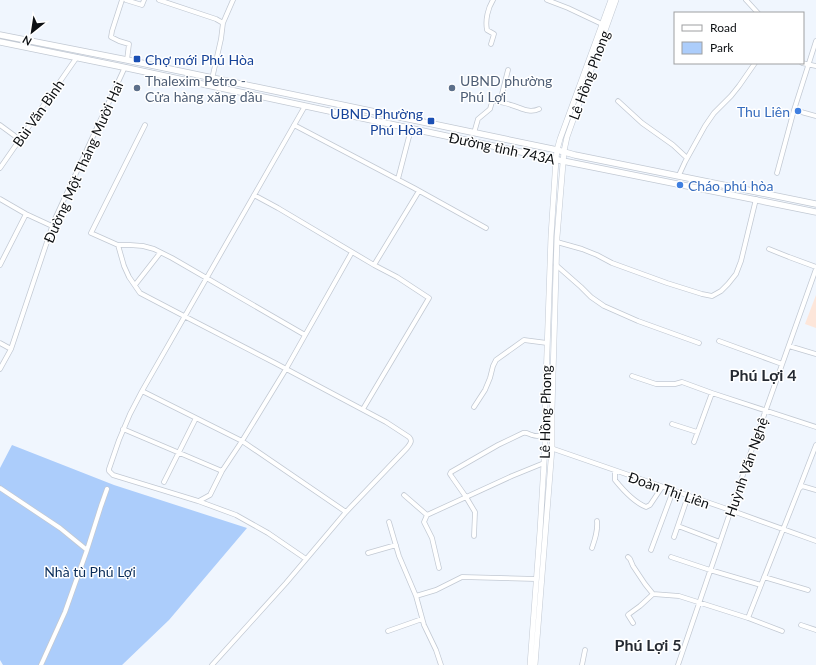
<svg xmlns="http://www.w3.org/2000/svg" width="816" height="665" font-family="Lato,sans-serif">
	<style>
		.industrial { fill: #fde6da }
		.green { fill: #accdfb }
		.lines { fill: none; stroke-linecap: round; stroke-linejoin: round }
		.minor-casing { stroke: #c2c9d3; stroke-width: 5.5 }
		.tertiary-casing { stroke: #c2c9d3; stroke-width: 6 }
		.secondary-casing { stroke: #c2c9d3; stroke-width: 7 }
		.minor { stroke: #fff; stroke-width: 4 }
		.tertiary { stroke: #fff; stroke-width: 5 }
		.secondary { stroke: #fff; stroke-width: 5.5 }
		.transit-dot { fill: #1a4fb4; stroke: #fff; stroke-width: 1.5 }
		.service-dot { fill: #5c6f8a; stroke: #fff; stroke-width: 1.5 }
		.shop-dot { fill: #3f7fe0; stroke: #fff; stroke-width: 1.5 }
		.labels { text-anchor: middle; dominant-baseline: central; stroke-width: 3; stroke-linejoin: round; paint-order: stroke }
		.transit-label { font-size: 14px; fill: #164399; stroke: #fff; text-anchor: start }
		.street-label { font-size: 14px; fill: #0d1013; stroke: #fff }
		.service-label { font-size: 14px; fill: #4e5e75; stroke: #fff; text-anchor: start }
		.shop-label { font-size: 14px; fill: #366cbe; stroke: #fff; text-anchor: end }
		.park-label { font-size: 14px; fill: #092c59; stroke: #fff }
		.quarter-label { font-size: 16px; font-weight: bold; fill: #242931; stroke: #fff }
	</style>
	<rect width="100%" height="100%" fill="#f0f6fe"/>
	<path class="industrial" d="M816,295V328L805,324Z"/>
	<path class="green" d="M12,445L114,485L247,528L169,620L122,665H3L0,660V468Z"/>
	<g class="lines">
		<g class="minor-casing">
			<path id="minor" d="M122,0L112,31L111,37L119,41L129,44L127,60
				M126,0L142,5L144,0
				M159,0L216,19L223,23
				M547,0L568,8L604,25
				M746,0L758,13
				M491,44L494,34L487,30C485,20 488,8 493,0
				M802,63L816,66
				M212,79L221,39L223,23L233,0
				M618,101L642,123L673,145L687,158
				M500,102L508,70
				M305,106L142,391L130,414L119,440L109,469V471L113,475L198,501L236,515L268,533L306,559
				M794,110L816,116
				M0,125L19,139
				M145,125L91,233L118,245H130L143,246L154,249L172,258L305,335
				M294,125L414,188L486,228
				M474,133L478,119L490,109L492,102L495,101C500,102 506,103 511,105C520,107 529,114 539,109
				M0,168L77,57
				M777,173L794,110L816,41
				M679,175L685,162L705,126L714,113L731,96L739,86L755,63
				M398,179L411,129
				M254,195L278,208L374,265L397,277L429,298L363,409
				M0,199L26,214L52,226
				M557,242L582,249L597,255L612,263L667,283L702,294L712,296L721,291L728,284L736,274L741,261L756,199
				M118,245L124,266L129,277L140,293L184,316L275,363L386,422L409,437C413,441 410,444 407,448L346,512L286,583L212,665
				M769,249L789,257L816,267
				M0,265L26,214
				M374,265L419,191
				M556,265L581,287L591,297L604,306L638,321L699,343
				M135,285L160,253
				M719,341L782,364
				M0,343L11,349
				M789,346L816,354
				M0,369L11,349L54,221L125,67
				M632,376L656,384H675L682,382L712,393L816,427
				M142,391L242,441L346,512
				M474,407L485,390L490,378L493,366L496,360L524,340L547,343
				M672,424L697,432
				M123,429L222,471
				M694,442L712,393
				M545,446L730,510L816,541
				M615,471V480C623,490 634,502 646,507L650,505L662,487
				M164,482L196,418
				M0,488L60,528L87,550L65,612L41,665
				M799,489L816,445
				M404,495L427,515
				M199,501L210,495L222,471L242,441L286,369L352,252
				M389,522L399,556L416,596L424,625L436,650L441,665
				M678,526L720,542
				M474,536L475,512L466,497L452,477L450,474L451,472L498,445L523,433C527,432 528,434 532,435C537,437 541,436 545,434
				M674,537L688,496
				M592,548C595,539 598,531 597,521
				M87,550L101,506L107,489
				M651,550L673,491
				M368,553L396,545
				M628,557L630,559L633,566L645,584L653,594L679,596L748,618L782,631
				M671,557L710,570L761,585
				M439,568L432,538L424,522L427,515L512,476L544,463
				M764,577L808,590
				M416,596L436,590L462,577L536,579
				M748,618L799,489L802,486L816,490
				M633,623L628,615L629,614L640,606L653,594
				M801,625L816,630
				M388,631L422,619
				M582,665L585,650
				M678,665L748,460L816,269"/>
		</g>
		<g class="tertiary-casing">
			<path id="tertiary" d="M530,665L540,531L545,446V409L551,236L556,159L557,150L560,139L611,0
				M535,665L552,448V409L557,237L564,151L567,137L616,0"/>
		</g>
		<g class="secondary-casing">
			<path id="secondary" d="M0,35L127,60L557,150L575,155L816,204
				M0,42L118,66L563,161L816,212"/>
		</g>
		<use href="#minor" class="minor"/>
		<use href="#tertiary" class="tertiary"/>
		<use href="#secondary" class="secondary"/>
	</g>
	<g class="transit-dot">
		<rect x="133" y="55" width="8" height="8" rx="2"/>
		<rect x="427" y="117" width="8" height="8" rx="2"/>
	</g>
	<g class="service-dot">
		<circle cx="137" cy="88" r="4"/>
		<circle cx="452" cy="88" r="4"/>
	</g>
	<g class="shop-dot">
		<circle cx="798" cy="111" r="4"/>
		<circle cx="680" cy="185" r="4"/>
	</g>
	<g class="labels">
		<g class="transit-label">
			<text x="145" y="59">Chợ mới Phú Hòa</text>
			<text x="423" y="113" text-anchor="end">UBND Phường<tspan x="423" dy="16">Phú Hòa</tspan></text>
		</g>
		<g class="street-label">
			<text transform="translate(589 75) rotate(-70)">Lê Hồng Phong</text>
			<text transform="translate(38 113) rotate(-55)">Bùi Văn Bình</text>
			<text transform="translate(502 148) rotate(12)">Đường tỉnh 743A</text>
			<text transform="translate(83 162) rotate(-66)">Đường Một Tháng Mười Hai</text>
			<text transform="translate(545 412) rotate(-89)">Lê Hồng Phong</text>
			<text transform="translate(746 467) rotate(-71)">Huỳnh Văn Nghệ</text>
			<text transform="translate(669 490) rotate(19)">Đoàn Thị Liên</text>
		</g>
		<g class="service-label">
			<text x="145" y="80">Thalexim Petro -<tspan x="145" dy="16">Cửa hàng xăng dầu</tspan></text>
			<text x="460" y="80">UBND phường<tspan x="460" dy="16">Phú Lợi</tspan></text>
		</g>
		<g class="shop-label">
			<text x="790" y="111">Thu Liên</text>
			<text x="688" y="185" text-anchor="start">Cháo phú hòa</text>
		</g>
		<g class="park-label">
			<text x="90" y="571">Nhà tù Phú Lợi</text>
		</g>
		<g class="quarter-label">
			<text x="763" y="374">Phú Lợi 4</text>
			<text x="648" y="644">Phú Lợi 5</text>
		</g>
	</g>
	<rect x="674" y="12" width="130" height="52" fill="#ffffff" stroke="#9e9fa1"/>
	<rect x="682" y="25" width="20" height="6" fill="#ffffff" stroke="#9e9fa1"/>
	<text x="710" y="32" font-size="12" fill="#0d1013">Road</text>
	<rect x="682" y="42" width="20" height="12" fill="#accdfb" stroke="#9e9fa1"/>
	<text x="710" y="52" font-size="12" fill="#0d1013">Park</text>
	<g transform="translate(32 32) rotate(210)" stroke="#ffffff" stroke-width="3" paint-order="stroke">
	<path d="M0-3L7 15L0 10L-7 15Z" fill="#0d1013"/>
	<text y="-6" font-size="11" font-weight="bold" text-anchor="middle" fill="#0d1013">N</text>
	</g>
</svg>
